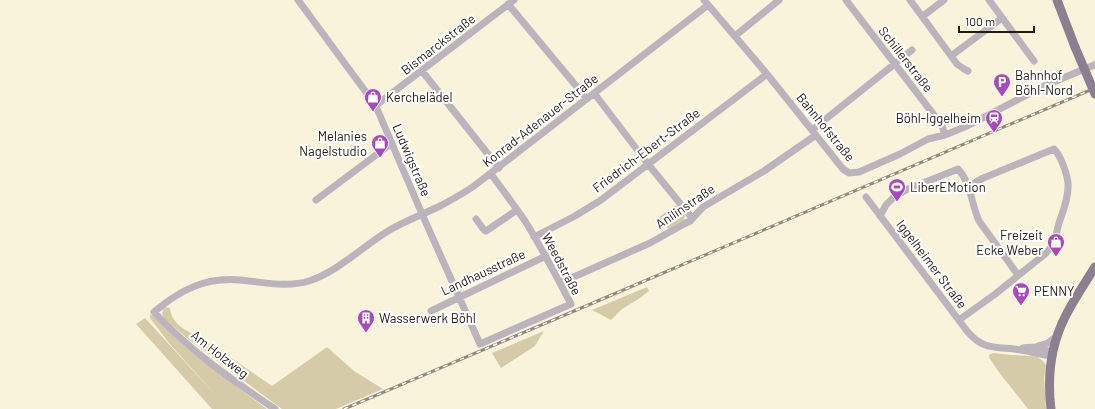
<svg xmlns="http://www.w3.org/2000/svg" width="1095" height="409" font-family="Barlow,sans-serif">
	<style>
		.green { fill: #d5cba8 }
		.lines { fill: none; stroke-linecap: round; stroke-linejoin: round }
		.minor { stroke: #bbb4bd; stroke-width: 7 }
		.major { stroke: #8c7f8f; stroke-width: 9 }
		.rail-casing { stroke: #8f8a79; stroke-width: 3 }
		.rail { stroke: #fff; stroke-width: 1.5; stroke-dasharray: 4.5; stroke-linecap: butt }
		.major-bridge { stroke: #8c7f8f; stroke-width: 9 }
		.labels { text-anchor: middle; dominant-baseline: central; stroke-width: 4; stroke-linejoin: round; paint-order: stroke }
		.street-label { font-size: 13px; fill: #1e1c13; stroke: #fff }
		.poi-label { font-size: 13px; fill: #1e1c13; stroke: #fff; text-anchor: start }
	</style>
	<rect width="100%" height="100%" fill="#faf3db"/>
	<path class="green" d="M676,205L685,216L684,220L668,229L659,217Z
		M647,287L649,291L640,298L622,309L611,320L592,310Z
		M165,307L170,308C171,325 189,332 203,339L272,386L327,347L354,371L383,389L336,409H282L188,339L165,319L162,314L163,310Z
		M150,315H153L180,342L242,391L267,409H212L136,324L145,318L219,399L169,343L150,318Z
		M544,331L535,346L501,368L492,353Z
		M993,353L1011,355L1032,356L1037,357L1043,361L1046,365L1044,378L1046,409H1028L998,371L989,357V355Z"/>
	<g class="lines">
		<path class="minor" d="M298,0L371,99L378,111L422,214L480,344L571,304C556,276 542,248 525,221C514,205 502,189 491,174
			M704,0L767,74L843,169L849,173L859,172L900,154L928,139L945,135L967,126L1044,86L1094,65
			M846,0L937,119L942,126L945,135
			M910,0L957,64L964,69L968,71
			M989,0L1034,61
			M508,4L587,99
			M923,16L944,0
			M735,36L779,0
			M951,56L1002,18
			M422,71L499,168
			M594,93L648,164L692,218
			M375,106L514,0
			M812,130L912,50
			M866,197L967,331C982,349 993,347 1014,349C1027,351 1039,354 1052,356
			M316,200L392,143
			M880,216L886,205L893,198L899,194L908,189L958,169C971,183 971,203 979,221L1018,275
			M476,219L484,230L486,231L517,210
			M534,237L575,216L601,200L767,74
			M560,283L650,243L684,224L690,221L703,207L764,171L816,135
			M431,311L546,256
			M959,320L994,295L1045,254C1048,251 1051,248 1053,244C1056,238 1057,230 1059,223C1063,211 1069,197 1068,183C1067,174 1061,156 1054,149L981,179L968,187
			M1038,346L1048,343L1057,336
			M1023,348C1034,347 1045,344 1052,356
			M275,409C232,380 189,350 154,312C180,290 205,277 240,280C263,282 286,288 309,281C337,272 362,247 388,231C405,221 424,214 442,205C453,199 464,193 474,186L708,5"/>
		<path class="major" d="M1057,0L1075,47
			M1051,409C1047,377 1051,345 1065,317C1074,299 1085,283 1095,267"/>
		<g class="rail-casing">
			<path id="rail" d="M344,409L593,303L1095,88"/>
		</g>
		<use href="#rail" class="rail"/>
		<path class="major-bridge" d="M1075,47L1095,94"/>
	</g>
	<defs>
		<g id="parking-pin" transform="scale(0.9)"><path d="M0 17L-7.5 6A9.5 9.5 0 1 1 7.5 6Z" fill="#a54cb9" stroke="#fff"/><path d="M-3.5-5.5H1a3.5 3.5 0 0 1 0 7H-1V5.5H-3.5ZM-1-3.4V-.6H.8a1.4 1.4 0 0 0 0-2.8Z" fill="#fff"/></g>
		<g id="shop-pin" transform="scale(0.9)"><path d="M0 17L-7.5 6A9.5 9.5 0 1 1 7.5 6Z" fill="#a54cb9" stroke="#fff"/><path d="M-5-2.5h2.3a2.7 3.5 0 0 1 5.4 0H5L5.5 6h-11ZM-1.5-2.5h3a1.5 2.3 0 0 0-3 0Z" fill="#fff"/></g>
		<g id="station-pin" transform="scale(0.9)"><path d="M0 17L-7.5 6A9.5 9.5 0 1 1 7.5 6Z" fill="#a54cb9" stroke="#fff"/><path d="M-3-6H3Q5-6 5-4V2Q5 4 3 4L4.5 6H3L1.5 4h-3L-3 6H-4.5L-3 4Q-5 4-5 2V-4Q-5-6-3-6ZM-3.5-4v3h7v-3ZM-3.5 1v1.5H-2V1ZM2 1v1.5H3.5V1Z" fill="#fff"/></g>
		<g id="stadium-pin" transform="scale(0.9)"><path d="M0 17L-7.5 6A9.5 9.5 0 1 1 7.5 6Z" fill="#a54cb9" stroke="#fff"/><path d="M0-5a6.5 5 0 1 0 0 10a6.5 5 0 1 0 0-10ZM-3.5-1.8h7v3.6h-7Z" fill="#fff"/></g>
		<g id="supermarket-pin" transform="scale(0.9)"><path d="M0 17L-7.5 6A9.5 9.5 0 1 1 7.5 6Z" fill="#a54cb9" stroke="#fff"/><path d="M-6-5.5h2.5l.6 2H6L4.5 2H-2.5L-4.4-4H-6ZM-1.5 3.2a1.3 1.3 0 1 0 .1 0ZM3 3.2a1.3 1.3 0 1 0 .1 0Z" fill="#fff"/></g>
		<g id="building-pin" transform="scale(0.9)"><path d="M0 17L-7.5 6A9.5 9.5 0 1 1 7.5 6Z" fill="#a54cb9" stroke="#fff"/><path d="M-4-6H4V6H1V3H-1V6H-4ZM-2.5-4.3h1.7v1.8h-1.7ZM.8-4.3h1.7v1.8H.8ZM-2.5-1h1.7V.8h-1.7ZM.8-1h1.7V.8H.8Z" fill="#fff"/></g>
	</defs>
	<g fill-rule="evenodd">
		<use href="#parking-pin" x="1002" y="82"/>
		<use href="#shop-pin" x="373" y="97"/>
		<use href="#station-pin" x="994" y="118"/>
		<use href="#shop-pin" x="380" y="143"/>
		<use href="#stadium-pin" x="897" y="187"/>
		<use href="#shop-pin" x="1056" y="242"/>
		<use href="#supermarket-pin" x="1021" y="291"/>
		<use href="#building-pin" x="366" y="318"/>
	</g>
	<g class="labels">
		<g class="street-label">
			<text transform="translate(438 44) rotate(-38)">Bismarckstraße</text>
			<text transform="translate(906 59) rotate(52)">Schillerstraße</text>
			<text transform="translate(540 120) rotate(-38)">Konrad-Adenauer-Straße</text>
			<text transform="translate(826 127) rotate(51)">Bahnhofstraße</text>
			<text transform="translate(646 150) rotate(-37)">Friedrich-Ebert-Straße</text>
			<text transform="translate(412 160) rotate(67)">Ludwigstraße</text>
			<text transform="translate(685 206) rotate(-34)">Anilinstraße</text>
			<text transform="translate(562 264) rotate(62)">Weedstraße</text>
			<text transform="translate(932 264) rotate(53)">Iggelheimer Straße</text>
			<text transform="translate(483 272) rotate(-25)">Landhausstraße</text>
			<text transform="translate(220 354) rotate(38)">Am Holzweg</text>
		</g>
		<g class="poi-label">
			<text x="1015" y="75">Bahnhof<tspan x="1015" dy="15">Böhl-Nord</tspan></text>
			<text x="386" y="97">Kerchelädel</text>
			<text x="981" y="118" text-anchor="end">Böhl-Iggelheim</text>
			<text x="367" y="136" text-anchor="end">Melanies<tspan x="367" dy="15">Nagelstudio</tspan></text>
			<text x="910" y="187">LiberEMotion</text>
			<text x="1043" y="235" text-anchor="end">Freizeit<tspan x="1043" dy="15">Ecke Weber</tspan></text>
			<text x="1034" y="291">PENNY</text>
			<text x="379" y="318">Wasserwerk Böhl</text>
		</g>
	</g>
	<path d="M959 26v6h75v-6" fill="none" stroke="#1e1c13" stroke-width="2"/>
	<text x="965" y="26" font-size="12" fill="#1e1c13" stroke="#ffffff" stroke-width="3" paint-order="stroke">100 m</text>
</svg>
